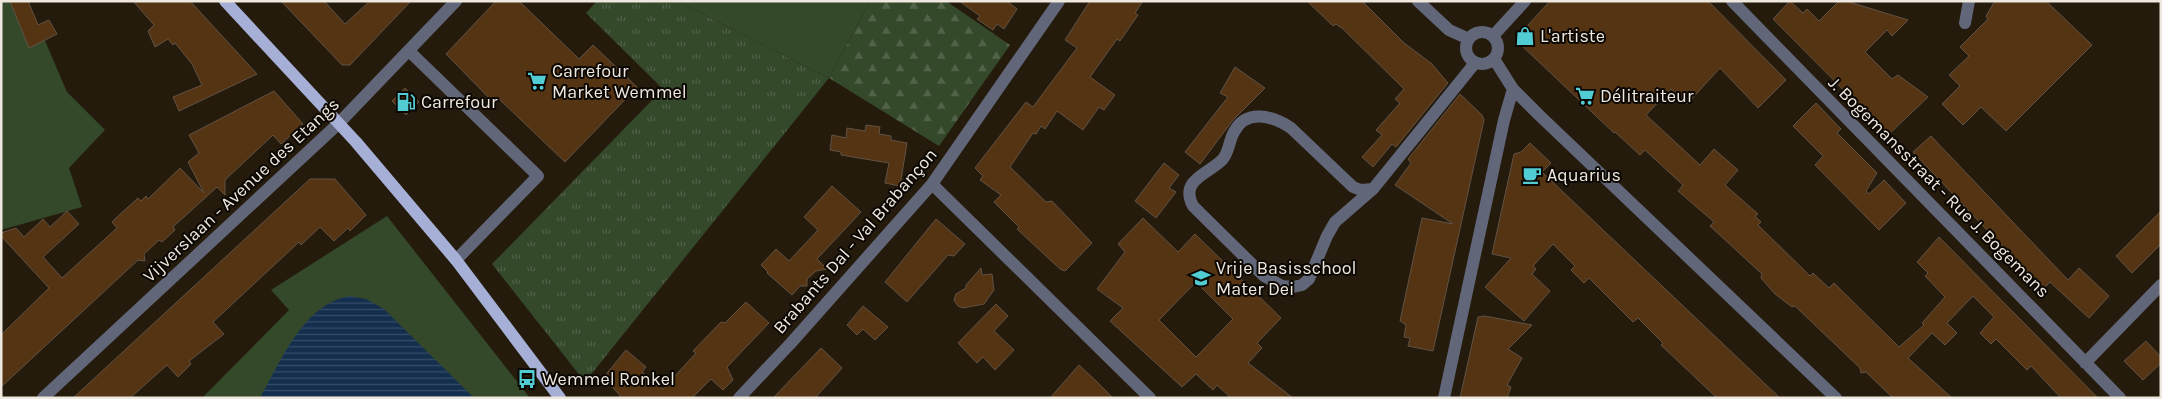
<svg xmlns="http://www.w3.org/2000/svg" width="2162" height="399" font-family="Karla,sans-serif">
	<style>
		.grass { fill: url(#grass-tufts) }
		.forest { fill: url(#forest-firs) }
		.green { fill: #34482a }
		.water { fill: url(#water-rules) }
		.building { fill: #543412; stroke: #615245; fill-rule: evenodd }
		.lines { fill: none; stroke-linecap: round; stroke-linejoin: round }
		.minor { stroke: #616678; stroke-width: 12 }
		.major { stroke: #a6b0d6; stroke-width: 12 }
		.labels { text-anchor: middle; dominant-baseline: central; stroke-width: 4; stroke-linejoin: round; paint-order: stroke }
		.poi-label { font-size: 18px; fill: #efe8df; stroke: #0b0703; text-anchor: start }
		.street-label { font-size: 18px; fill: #efe8df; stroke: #0b0703 }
	</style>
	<defs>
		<pattern id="grass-tufts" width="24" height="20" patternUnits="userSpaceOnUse" patternTransform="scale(1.25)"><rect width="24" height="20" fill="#34482a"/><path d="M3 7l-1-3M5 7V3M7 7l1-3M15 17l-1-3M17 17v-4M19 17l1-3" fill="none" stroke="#526248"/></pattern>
		<pattern id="forest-firs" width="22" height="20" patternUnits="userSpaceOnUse" patternTransform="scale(1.25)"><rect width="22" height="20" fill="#34482a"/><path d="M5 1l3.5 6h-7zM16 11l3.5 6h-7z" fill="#526248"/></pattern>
		<pattern id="water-rules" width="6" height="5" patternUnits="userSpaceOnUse" patternTransform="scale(1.25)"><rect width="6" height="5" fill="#142f4e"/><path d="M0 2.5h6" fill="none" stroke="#364d67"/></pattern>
	</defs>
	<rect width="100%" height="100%" fill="#251b0d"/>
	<path class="grass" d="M597,1H677L829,78L585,382L492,264L663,89L586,13Z"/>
	<path class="forest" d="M870,1H946L1010,45L939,146L829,78Z"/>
	<path class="green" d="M1,1H28L67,92L105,130L69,168L82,207L1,230Z
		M677,1H870L829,78Z
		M387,216L530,398H202L289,310L271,290Z"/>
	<path class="water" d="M349,296L366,299L384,309L474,398H260C281,361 303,305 349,296Z"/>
	<path class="building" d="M10,1H28L38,25L49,20L57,34L29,48Z
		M133,1H190L257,74L179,111L173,97L202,85L192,64L175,43L173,45L168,39L155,47L148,31L154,25Z
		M281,1H324L345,24L370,1H411L350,65H342Z
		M496,1H519L579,59L593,45L637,87L565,162L497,97L493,102L446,54Z
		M959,1H1007L1017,9L1004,29L997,24L993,30L977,19L980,16Z
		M1090,1H1143L1135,13L1138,15L1120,41L1117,39L1090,77L1115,95L1104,110L1099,107L1083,130L1057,111L1045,129L1041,126L1036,134L1033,133L1010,167L1046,202L1052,201L1092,243L1065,271L1060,269L1017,229L1019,227L994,202L1001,195L980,180L983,176L975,168L1026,102L1033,107L1077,48L1065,40Z
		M1307,1H1362L1404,43L1432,64L1448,83L1396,147L1392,144L1373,167L1362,157L1382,135L1376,130L1400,103L1395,99L1404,89L1343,29L1336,24L1333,26Z
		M1550,1H1708L1786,80L1758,108L1720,68L1687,104L1671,89L1646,115L1700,165L1714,149L1738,170L1725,185L1758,214L1755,216L1761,222L1758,225L1810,276L1813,273L1829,288L1834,283L1899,347L1924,325L1922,323L1945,297L1925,276L1928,273L1917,262L1939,237L2098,398H2061L2031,366L2027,370L1996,339L1991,344L1980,333L1994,317L1973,296L1947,323L1957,333L1945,345L1932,333L1908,358L1952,398H1893L1866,372L1861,373L1860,368L1795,306L1792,307L1775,294L1761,278L1762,274L1710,226L1714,222L1678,191L1683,185L1645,150L1640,155L1615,132L1614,133L1519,43V35Z
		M1790,1L1803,13L1807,9L1819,21L1839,1H1846L1908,20L1892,36L1887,30L1865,52L1892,79L1898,75L1928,97L1888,135L1773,19Z
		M1995,1H2046L2092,45L2006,131L1981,107L1963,125L1942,104L1960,86L1949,75L1969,56L1960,47L1988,19L1986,16Z
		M1235,67L1265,88L1233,120L1200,164L1185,152L1228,97L1220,93Z
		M405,88L419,102L406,115L392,101Z
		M274,91L303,124L281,144L273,135L225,180V195L217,187L173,227L175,230L162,242L159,240L144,254L145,261L138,260L1,387V335L49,288L1,236V233L16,228L24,237L43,219L50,227L67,211L79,224L43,257L62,278L117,228L112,222L117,217L138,198L141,201L146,196L148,199L180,168L204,193L188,162L199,153L189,135Z
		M1460,94L1482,115L1484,120L1433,351L1408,346L1410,338L1404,337L1406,325L1400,321L1422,218L1453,224L1395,185L1411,163L1408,159Z
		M1816,103L1841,129L1837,133L1877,173L1866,191L1869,194L1884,180L1906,203L1879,230L1815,165L1823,156L1793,126Z
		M866,125L880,127L879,134L891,136V140L907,143L900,186L885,183L889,163L841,155V152L830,150L832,135L846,138L847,128L865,131Z
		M1931,136L2068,280L2079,268L2109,296L2089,318L2050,282L2043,289L1913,152Z
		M1530,143L1551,163L1542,172L1780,398H1717L1661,345L1663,343L1638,318L1633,322L1589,278L1584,283L1571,270L1575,266L1553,244L1533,266L1536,269L1532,274L1550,291L1524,321L1485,287L1511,258L1492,254L1514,154L1521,152Z
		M1164,163L1179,175L1169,188L1176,192L1156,218L1135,201Z
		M310,179H335L366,215L350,231L348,228L334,241L320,227L301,245L299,242L213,322L224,334L189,361L191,364L178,377L167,365L130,398H73Z
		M832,186L861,212L817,259L827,269L816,271L807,279V286H800L792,295L767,273L768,272L761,265L776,249L789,261L818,230L804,217Z
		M2161,211V244L2132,273L2116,256Z
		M1143,218L1178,252L1195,234L1281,318L1257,343L1262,348L1248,363L1293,398H1231L1217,385L1213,390L1196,374L1182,387L1110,321L1123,308L1097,289L1125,252L1118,244ZM1196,282L1233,319L1196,357L1159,320Z
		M936,219L965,244L954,256L948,255L907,302L885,282Z
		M981,268L982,275L992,274L994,290L984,304L963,308L958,306L954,300L956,294L966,288V285Z
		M746,302L769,323L727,367L733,380L723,390L711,379L692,398H622L604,377L626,350L646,367L642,372L663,389L696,353L693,351L721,322L725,323Z
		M996,304L1008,316L994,331L1014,350L995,370L983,357L977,363L958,343Z
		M863,306L888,327L875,340L863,329L857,335L847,325Z
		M1485,316L1532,325L1508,349L1522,358L1507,385L1511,387L1507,398H1460L1478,317Z
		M2146,341L2161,357V363L2143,380L2124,361Z
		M821,348L842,368L815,398H773Z
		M1079,365L1094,379L1113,398H1050Z"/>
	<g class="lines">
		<path class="minor" d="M1418,1L1449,30L1469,39
			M1732,1L2120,398
			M1965,23L1969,1
			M1466 48a16 16 0 1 1 32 0a16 16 0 1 1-32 0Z
			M1493,36L1525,1
			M409,51L538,176L456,260
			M1494,59L1513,89L1539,115L1836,398
			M932,184L1150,398
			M1373,189L1361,190L1353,187L1291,128C1273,116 1246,108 1234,132C1229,140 1229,153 1222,160C1208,174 1179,180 1193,206L1264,276L1282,286L1293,287L1302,285L1309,279L1327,236L1335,222L1373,189L1475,63
			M2085,363L2161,285
			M43,398L338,124L456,1
			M739,398L791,343L932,184L1059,1
			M1444,398L1504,120L1513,89"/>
		<path class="major" d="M225,1L356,142L456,260L560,398"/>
	</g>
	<defs>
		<g id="shop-bare" transform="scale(1.5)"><path d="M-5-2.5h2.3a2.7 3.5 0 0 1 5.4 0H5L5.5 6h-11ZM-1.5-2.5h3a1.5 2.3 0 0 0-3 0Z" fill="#51ccd3" stroke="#0b0703" stroke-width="2.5" paint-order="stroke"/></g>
		<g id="supermarket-bare" transform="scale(1.5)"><path d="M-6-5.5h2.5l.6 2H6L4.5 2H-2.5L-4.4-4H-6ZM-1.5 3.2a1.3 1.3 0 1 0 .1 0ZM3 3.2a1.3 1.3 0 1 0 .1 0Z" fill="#51ccd3" stroke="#0b0703" stroke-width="2.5" paint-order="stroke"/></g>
		<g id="fuel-bare" transform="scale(1.5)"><path d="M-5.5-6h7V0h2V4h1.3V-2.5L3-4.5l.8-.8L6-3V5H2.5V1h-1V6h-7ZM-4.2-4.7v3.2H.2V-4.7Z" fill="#51ccd3" stroke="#0b0703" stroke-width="2.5" paint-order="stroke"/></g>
		<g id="cafe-bare" transform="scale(1.5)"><path d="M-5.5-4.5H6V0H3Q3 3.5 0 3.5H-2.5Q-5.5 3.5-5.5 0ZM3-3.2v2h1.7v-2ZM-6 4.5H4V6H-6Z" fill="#51ccd3" stroke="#0b0703" stroke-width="2.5" paint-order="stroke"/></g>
		<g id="school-bare" transform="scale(1.5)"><path d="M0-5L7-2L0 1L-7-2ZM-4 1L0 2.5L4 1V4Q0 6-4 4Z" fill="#51ccd3" stroke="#0b0703" stroke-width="2.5" paint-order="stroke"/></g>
		<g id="bus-bare" transform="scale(1.5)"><path d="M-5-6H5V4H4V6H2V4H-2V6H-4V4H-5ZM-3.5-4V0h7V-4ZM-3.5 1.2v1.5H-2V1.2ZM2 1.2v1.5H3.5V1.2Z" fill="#51ccd3" stroke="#0b0703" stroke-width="2.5" paint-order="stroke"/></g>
	</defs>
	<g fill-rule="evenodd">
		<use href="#shop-bare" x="1525" y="36"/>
		<use href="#supermarket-bare" x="537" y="81"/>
		<use href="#supermarket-bare" x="1585" y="96"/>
		<use href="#fuel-bare" x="406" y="102"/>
		<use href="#cafe-bare" x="1532" y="175"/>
		<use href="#school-bare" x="1201" y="278"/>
		<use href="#bus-bare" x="527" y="379"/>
	</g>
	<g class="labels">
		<g class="poi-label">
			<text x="1540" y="36">L'artiste</text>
			<text x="552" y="71">Carrefour<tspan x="552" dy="21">Market Wemmel</tspan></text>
			<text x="1600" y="96">Délitraiteur</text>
			<text x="421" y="102">Carrefour</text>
			<text x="1547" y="175">Aquarius</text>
			<text x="1216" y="268">Vrije Basisschool<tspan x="1216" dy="21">Mater Dei</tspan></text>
			<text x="542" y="379">Wemmel Ronkel</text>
		</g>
		<g class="street-label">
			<text transform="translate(1939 187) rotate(45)">J. Bogemansstraat - Rue J. Bogemans</text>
			<text transform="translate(241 190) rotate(-43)">Vijverslaan - Avenue des Etangs</text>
			<text transform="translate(855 241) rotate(-49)">Brabants Dal - Val Brabançon</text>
		</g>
	</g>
	<rect width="2162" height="399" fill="none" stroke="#efe8df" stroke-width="5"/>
</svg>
